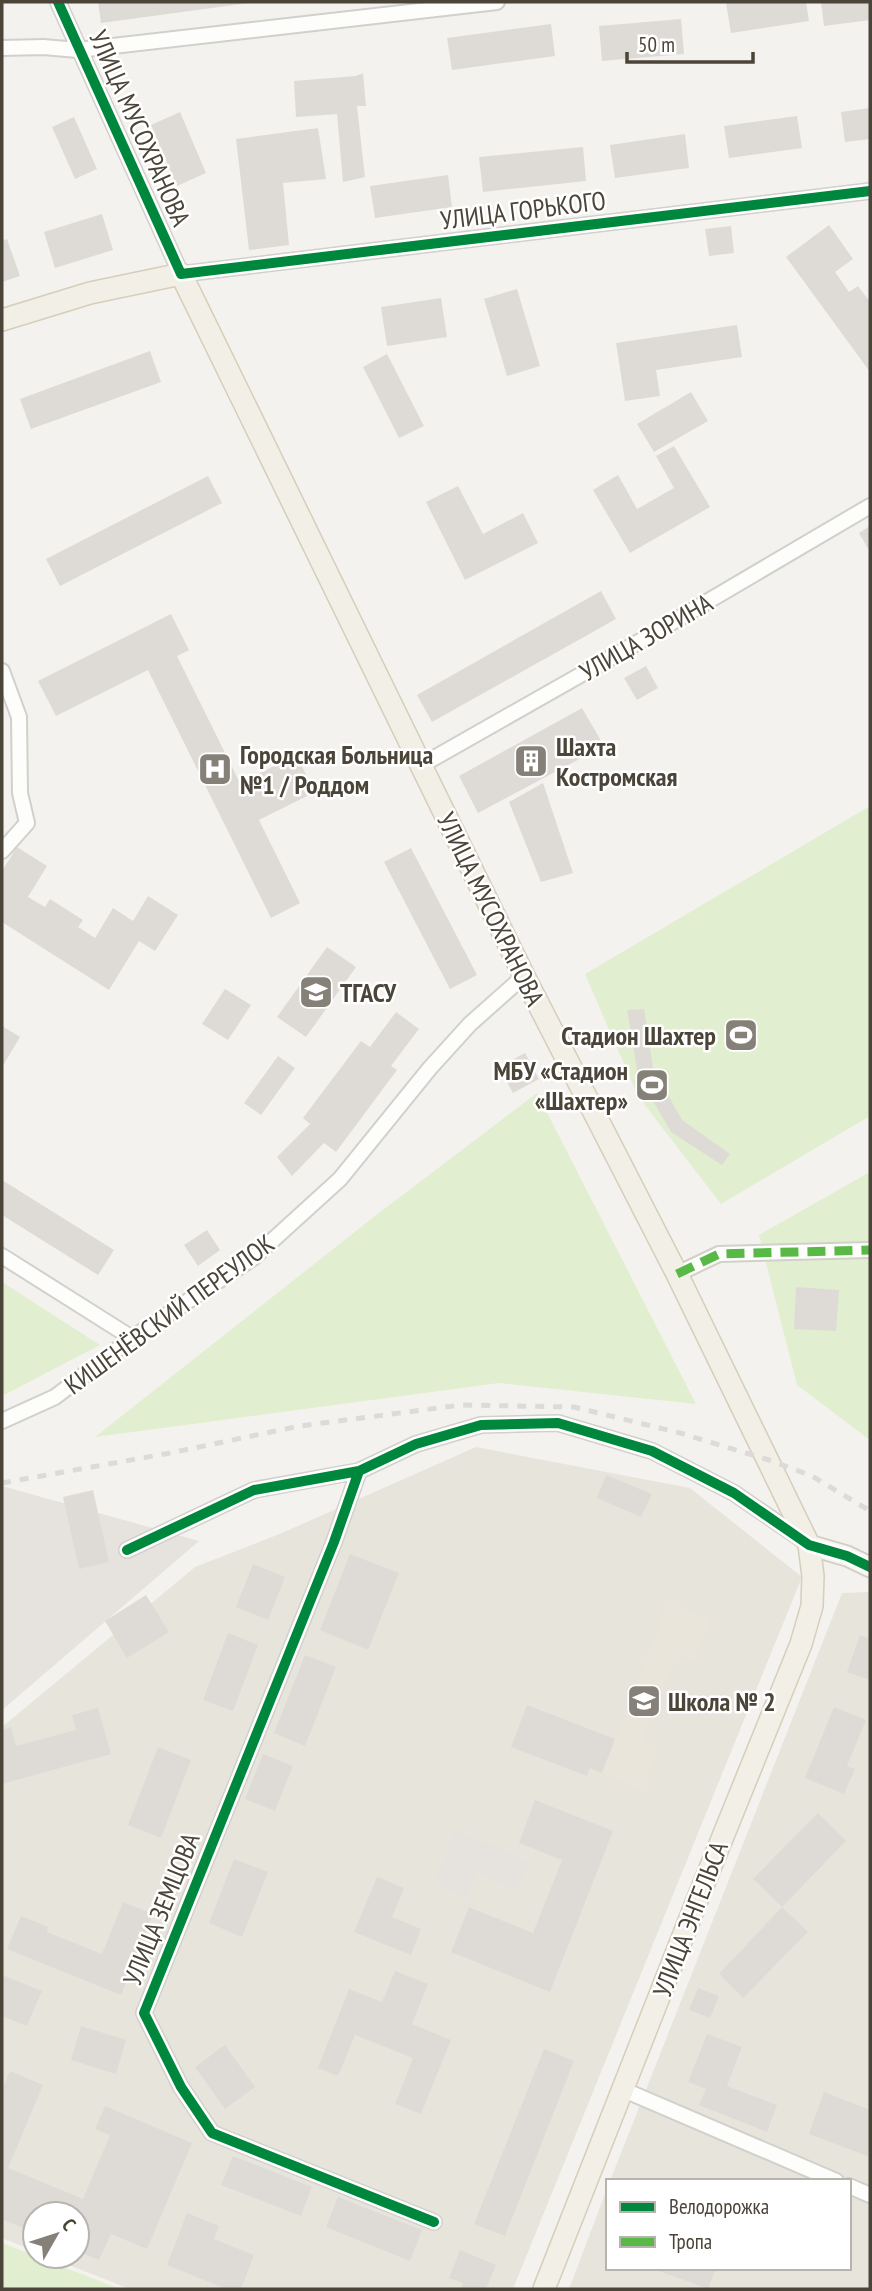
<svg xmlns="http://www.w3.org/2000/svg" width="872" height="2291" font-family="'PT Sans Narrow',sans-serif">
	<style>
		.residential { fill: #e7e4dc }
		.industrial { fill: #e6e2de }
		.education { fill: #eae5da }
		.green { fill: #e1eecf }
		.parking { fill: #e6e3df }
		.building { fill: #dedbd6 }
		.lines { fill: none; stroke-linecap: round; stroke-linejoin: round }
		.street-casing { stroke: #d2d0cb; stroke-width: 18 }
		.secondary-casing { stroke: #d3cfc5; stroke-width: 23 }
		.primary-casing { stroke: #d6cebb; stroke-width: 24 }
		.street { stroke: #fdfdfc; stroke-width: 14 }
		.secondary { stroke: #f7f6f1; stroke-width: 19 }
		.primary { stroke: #f2efe6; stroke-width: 21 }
		.rail { stroke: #dbdbda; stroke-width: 5; stroke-dasharray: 9 9; stroke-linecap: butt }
		.quiet { stroke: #58b947; stroke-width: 9; stroke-dasharray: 18 9; stroke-linecap: butt }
		.cycleway-casing { stroke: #fff; stroke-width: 15 }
		.cycleway { stroke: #00873e; stroke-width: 10 }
		.labels { text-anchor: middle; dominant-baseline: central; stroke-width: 5; stroke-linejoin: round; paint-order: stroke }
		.street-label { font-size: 26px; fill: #4b4439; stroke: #fff }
		.poi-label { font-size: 26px; font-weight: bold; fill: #4b4439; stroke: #fff; text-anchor: start }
	</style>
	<rect width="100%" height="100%" fill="#f4f2ee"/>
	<path class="residential" d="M476,1447L690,1488L802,1577L513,2289H130L46,2256H77V2214H35V2251L2,2238V1727L195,1567L282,1533Z
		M870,1592V2289H569L608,2186V2268H849V2181H610L842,1593Z"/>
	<path class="industrial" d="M2,1486L199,1541L2,1710Z"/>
	<path class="education" d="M668,1603L710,1619L694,1660L677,1654L643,1741L659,1748L643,1789L602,1773Z"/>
	<path class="green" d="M870,806V1116L721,1204L638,1096L585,974Z
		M537,1093L696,1404L499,1383L95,1437L375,1216Z
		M870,1172V1440L797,1385L759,1235Z
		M2,1282L100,1345L2,1396Z
		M2,2243L120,2289H2Z"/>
	<path class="parking" d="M456,1830L529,1861L517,1891L478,1873L466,1900L432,1884Z"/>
	<path class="building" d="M98,2H249V3L101,23Z
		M735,2H806L809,21L731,33L726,3Z
		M821,2H870V20L824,26Z
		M681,19L684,54L602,61L599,26Z
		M551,24L555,56L452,70L447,38Z
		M363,73L366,106H357L365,177L343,182L337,114L296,117L294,81L356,76Z
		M870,108V139L845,142L841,112Z
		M180,112L206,173L177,186L151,125Z
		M797,116L802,148L729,158L724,126Z
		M74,117L97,169L75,179L52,127Z
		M318,128L326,179L283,183L289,245L249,250L236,139Z
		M685,134L689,168L615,178L610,145Z
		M583,147L586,181L483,192L479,157Z
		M448,175L452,207L375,218L370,186Z
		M102,214L113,250L55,268L44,232Z
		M829,225L853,259L835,272L849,292L858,286L870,302V372L786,257Z
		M731,226L734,253L709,256L705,229Z
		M7,239L20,276L2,282V241Z
		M517,289L540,366L507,376L484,299Z
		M441,298L447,337L387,346L381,307Z
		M737,325L742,357L656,370L660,396L625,401L616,343Z
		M150,351L161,382L31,429L20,399Z
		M387,354L424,426L399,438L363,367Z
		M691,392L708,421L654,452L637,424Z
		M674,446L710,507L630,553L593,490L618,475L637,509L674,488L656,456Z
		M208,476L222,503L60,586L46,559Z
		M458,486L483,534L523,513L538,543L465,580L426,502Z
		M870,526V552L859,533Z
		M601,591L616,619L432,722L417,695Z
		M171,614L189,650L177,656L240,783L296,755L315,792L259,820L300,903L271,918L148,670L56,716L38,681Z
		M646,666L658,688L637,700L624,678Z
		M582,708L604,746L478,813L459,776Z
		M543,783L573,873L541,882L509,802Z
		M17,847L47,866L28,897L45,907L50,899L83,920L78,927L95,938L113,908L133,921L148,896L178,915L155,951L139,941L109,990L2,922V871Z
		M411,848L477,975L450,989L384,862Z
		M327,947L356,967L306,1037L277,1017Z
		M225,989L251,1005L228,1040L202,1024Z
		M644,1009L653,1068L682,1120L730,1154L722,1165L671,1132L638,1075L627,1010Z
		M396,1012L419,1029L391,1066L397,1070L336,1152L324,1143L292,1176L277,1157L310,1124L303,1118L361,1041L370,1047Z
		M2,1026L20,1037L2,1067Z
		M525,1053L539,1079L513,1093L499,1067Z
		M278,1056L295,1068L261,1115L244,1103Z
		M2,1180L114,1250L98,1275L2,1215Z
		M207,1230L220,1250L198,1266L184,1245Z
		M796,1287L839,1290L836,1331L794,1329Z
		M606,1475L652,1494L641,1517L597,1498Z
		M93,1490L109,1562L79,1569L63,1497Z
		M350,1554L399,1573L368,1650L320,1630Z
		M253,1564L285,1577L268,1620L236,1607Z
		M146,1595L169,1632L127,1658L105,1621Z
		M228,1633L258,1645L233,1711L203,1700Z
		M860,1635L870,1639V1680L847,1672Z
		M305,1655L336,1667L305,1746L274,1733Z
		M527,1705L615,1739L602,1773L590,1768L587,1776L511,1747Z
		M834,1707L866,1720L847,1766L855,1769L844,1794L805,1778Z
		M98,1708L111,1754L2,1784V1730L11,1727L16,1746L76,1730L72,1715Z
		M158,1747L191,1760L161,1838L128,1825Z
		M263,1754L293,1766L275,1811L245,1799Z
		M535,1800L613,1831L550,1992L451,1952L469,1907L533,1933L562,1860L519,1843Z
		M818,1813L846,1841L782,1907L753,1879Z
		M234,1859L268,1872L242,1937L209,1923Z
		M377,1877L404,1888L392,1917L421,1929L411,1955L354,1932Z
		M123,1902L153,1914L121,1995L7,1949L21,1916L48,1927L47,1932L102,1954Z
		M782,1907L808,1932L743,1998L719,1974Z
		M395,1971L428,1984L412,2024L451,2040L421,2114L395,2104L413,2058L355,2035L338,2076L318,2068L349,1989L382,2002Z
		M2,1975L42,1991L27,2026L2,2016Z
		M698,1988L719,1996L710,2018L689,2010Z
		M81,2026L126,2040L116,2074L71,2060Z
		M707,2034L742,2047L727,2086L777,2105L767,2132L699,2105L706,2089L688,2082Z
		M225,2045L255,2087L225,2109L195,2067Z
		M544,2049L574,2061L505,2236L474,2224Z
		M10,2071L43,2085L8,2168L83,2199L110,2135L95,2129L105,2106L192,2143L147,2249L111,2234L99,2260L77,2251V2214H35V2233L2,2219V2090Z
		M824,2092L870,2110V2157L809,2134Z
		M233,2156L312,2187L301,2216L221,2185Z
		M338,2197L422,2230L410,2261L326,2227Z
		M187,2213L219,2226L214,2239L254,2255L241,2289H226L167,2265Z
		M460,2250L496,2265L486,2289H461L463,2283L449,2278Z
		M651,2268H716L708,2289Z"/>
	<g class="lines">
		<g class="street-casing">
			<path id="street" d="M58,2L181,274L870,191
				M2,48L43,47L78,50L497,2
				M2,671L19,717L20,793L27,823L2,851
				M420,766L642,640L870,506
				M2,1256L132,1338
				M677,1274L719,1254L870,1250
				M2,1421L55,1397L132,1338L253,1258L340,1179L430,1068L470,1024L524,976
				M359,1471L334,1542L144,2013L181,2087L212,2133L434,2222
				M127,1550L254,1490L359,1471L416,1444L481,1425L558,1423L652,1451L734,1493L807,1543
				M624,2090L836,2181
				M849,2186L870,2195"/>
		</g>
		<g class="secondary-casing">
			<path id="secondary" d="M809,1545L847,1556L870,1567"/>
		</g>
		<g class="primary-casing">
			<path id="primary" d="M2,320L90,293L181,274L524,976L677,1274L809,1545L813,1576L812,1606L801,1644L698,1898L544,2289"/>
		</g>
		<use href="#street" class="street"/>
		<use href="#secondary" class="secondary"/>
		<use href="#primary" class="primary"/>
		<path class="rail" d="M2,1483L170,1453L300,1426L461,1405L574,1407L680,1433L769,1460L812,1476L870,1511"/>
		<path class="quiet" d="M677,1274L719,1254L870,1250"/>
		<g class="cycleway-casing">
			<path id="cycleway" d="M58,2L181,274L870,191
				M359,1471L334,1542L144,2013L181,2087L212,2133L434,2222
				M127,1550L254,1490L359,1471L416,1444L481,1425L558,1423L652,1451L734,1493L809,1545L847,1556L870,1567"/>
		</g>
		<use href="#cycleway" class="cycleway"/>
	</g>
	<defs>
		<g id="building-square" transform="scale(1.75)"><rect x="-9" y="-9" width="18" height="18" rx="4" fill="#868178" stroke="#fff"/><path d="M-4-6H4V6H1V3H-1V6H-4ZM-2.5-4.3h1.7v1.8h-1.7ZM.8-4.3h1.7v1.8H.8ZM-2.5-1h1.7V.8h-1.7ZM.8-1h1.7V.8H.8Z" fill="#fff"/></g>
		<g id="hospital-square" transform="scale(1.75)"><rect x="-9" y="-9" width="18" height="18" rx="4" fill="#868178" stroke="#fff"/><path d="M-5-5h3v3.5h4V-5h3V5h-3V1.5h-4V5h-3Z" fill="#fff"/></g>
		<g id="university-square" transform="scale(1.75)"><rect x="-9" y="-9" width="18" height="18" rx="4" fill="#868178" stroke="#fff"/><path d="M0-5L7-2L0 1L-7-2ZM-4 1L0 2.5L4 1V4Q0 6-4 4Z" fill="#fff"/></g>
		<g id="stadium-square" transform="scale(1.75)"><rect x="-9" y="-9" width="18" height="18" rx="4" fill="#868178" stroke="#fff"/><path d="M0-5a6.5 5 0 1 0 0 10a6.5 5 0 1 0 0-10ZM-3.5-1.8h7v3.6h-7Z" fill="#fff"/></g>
		<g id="school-square" transform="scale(1.75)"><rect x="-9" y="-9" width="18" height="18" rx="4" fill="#868178" stroke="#fff"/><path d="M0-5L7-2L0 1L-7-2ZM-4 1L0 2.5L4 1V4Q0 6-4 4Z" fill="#fff"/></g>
	</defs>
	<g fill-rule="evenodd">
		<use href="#building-square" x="531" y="761"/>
		<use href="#hospital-square" x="215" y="769"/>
		<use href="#university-square" x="316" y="992"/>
		<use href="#stadium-square" x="741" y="1035"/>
		<use href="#stadium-square" x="652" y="1085"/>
		<use href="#school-square" x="644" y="1701"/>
	</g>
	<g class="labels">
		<g class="street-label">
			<text transform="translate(140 128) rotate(66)">УЛИЦА МУСОХРАНОВА</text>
			<text transform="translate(523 210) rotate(-7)">УЛИЦА ГОРЬКОГО</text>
			<text transform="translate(646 637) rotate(-30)">УЛИЦА ЗОРИНА</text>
			<text transform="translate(491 909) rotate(64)">УЛИЦА МУСОХРАНОВА</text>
			<text transform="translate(169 1314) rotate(-36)">КИШЕНЁВСКИЙ ПЕРЕУЛОК</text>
			<text transform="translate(161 1909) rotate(-68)">УЛИЦА ЗЕМЦОВА</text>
			<text transform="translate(690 1919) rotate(-69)">УЛИЦА ЭНГЕЛЬСА</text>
		</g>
		<g class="poi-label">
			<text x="556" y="746">Шахта<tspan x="556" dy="30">Костромская</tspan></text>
			<text x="240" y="754">Городская Больница<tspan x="240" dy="30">№1 / Роддом</tspan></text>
			<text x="340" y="992">ТГАСУ</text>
			<text x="716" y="1035" text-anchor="end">Стадион Шахтер</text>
			<text x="628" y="1070" text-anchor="end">МБУ «Стадион<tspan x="628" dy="30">«Шахтер»</tspan></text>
			<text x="668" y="1701">Школа № 2</text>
		</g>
	</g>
	<rect width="872" height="2291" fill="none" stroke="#4b4439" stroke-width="7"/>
	<rect x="606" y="2179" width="245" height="91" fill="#ffffff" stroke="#b7b4b0" stroke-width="2"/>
	<rect x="620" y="2202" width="35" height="10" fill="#00873e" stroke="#b7b4b0" stroke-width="2"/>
	<text x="669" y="2214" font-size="21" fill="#4b4439">Велодорожка</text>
	<rect x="620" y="2237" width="35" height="10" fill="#58b947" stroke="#b7b4b0" stroke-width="2"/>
	<text x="669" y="2249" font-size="21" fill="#4b4439">Тропа</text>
	<g transform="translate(56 2235) rotate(51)"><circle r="33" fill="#ffffff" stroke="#b7b4b0" stroke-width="2"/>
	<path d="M0-5L12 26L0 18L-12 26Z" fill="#868178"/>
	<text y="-10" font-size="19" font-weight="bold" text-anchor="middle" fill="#4b4439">С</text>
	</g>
	<path d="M627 52v10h126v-10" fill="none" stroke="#4b4439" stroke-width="3.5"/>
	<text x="638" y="52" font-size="21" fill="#4b4439" stroke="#ffffff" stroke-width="5" paint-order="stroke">50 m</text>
</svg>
